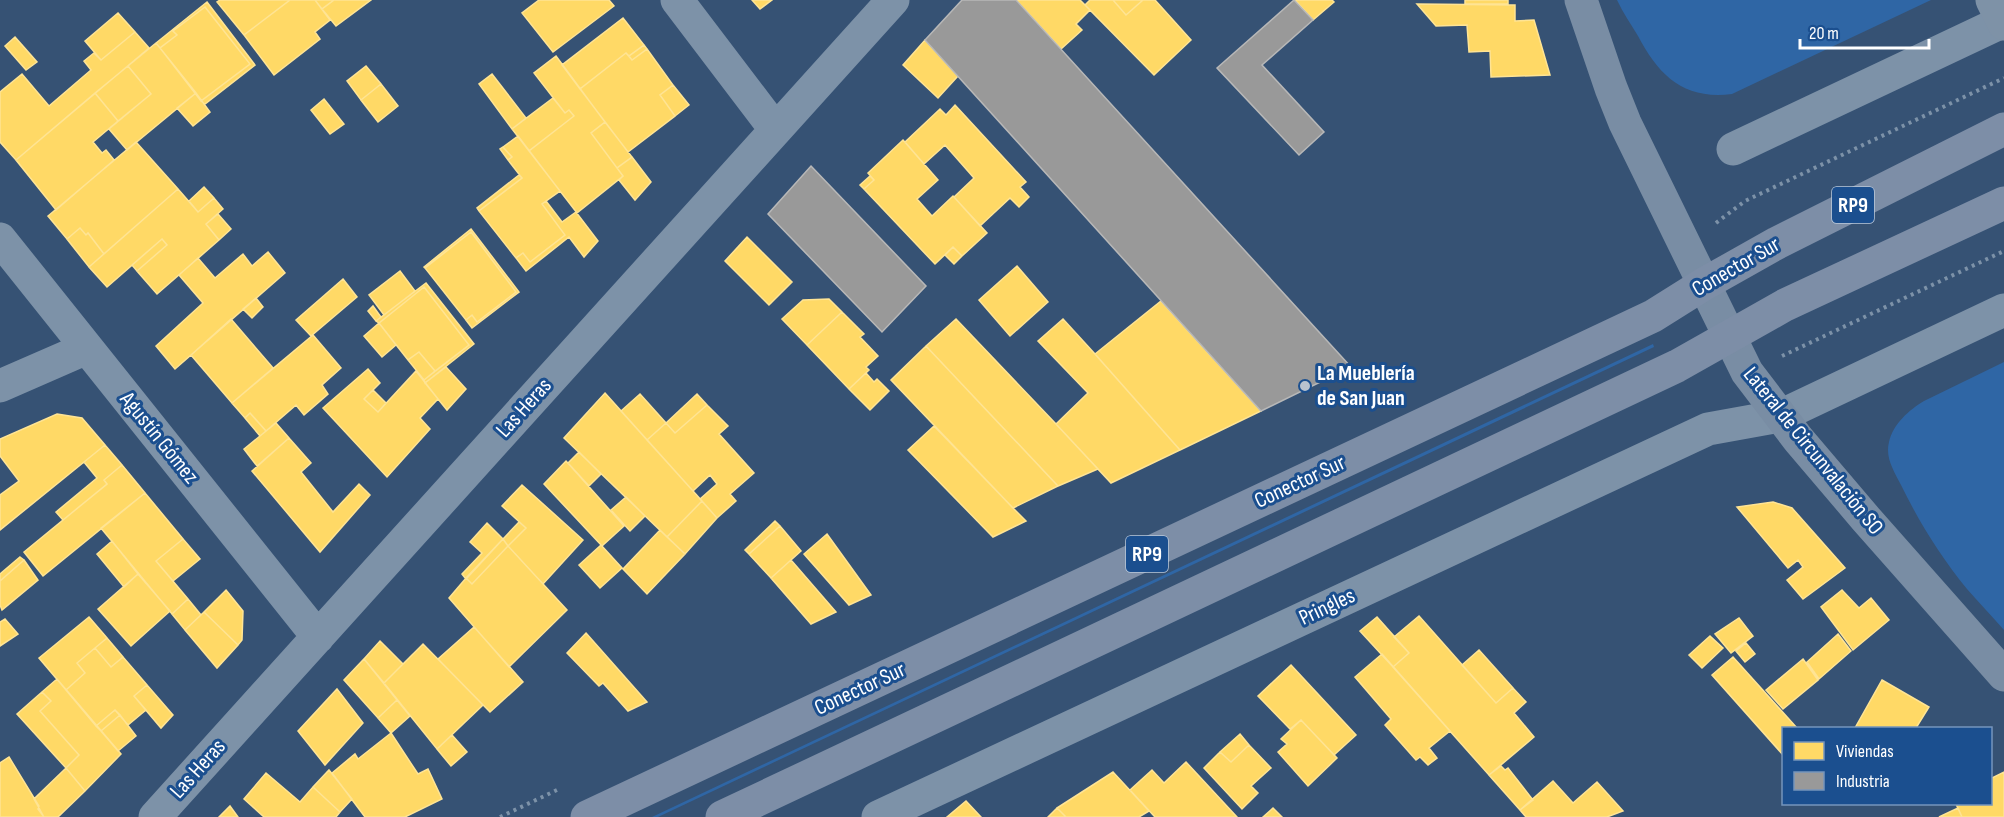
<svg xmlns="http://www.w3.org/2000/svg" width="2004" height="817" font-family="'Sofia Sans Condensed',sans-serif">
	<style>
		.green { fill: #2f66a5 }
		.homes { fill: #ffd966; stroke: #ffe494; stroke-width: 1.5 }
		.industry { fill: #999; stroke: #b8b8b8; stroke-width: 1.5 }
		.lines { fill: none; stroke-linecap: round; stroke-linejoin: round }
		.path { stroke: #7d92a8; stroke-width: 4; stroke-dasharray: 3 4.5; stroke-linecap: butt }
		.street { stroke: #7d92a8; stroke-width: 33 }
		.secondary { stroke: #798da4; stroke-width: 33 }
		.primary { stroke: #7d8ea7; stroke-width: 33 }
		.highway-bridge { stroke: #7e92a7; stroke-width: 33 }
		.poi-dot { fill: #b9c2ce; stroke: #1b4f8f; stroke-width: 2 }
		.labels { text-anchor: middle; dominant-baseline: central; stroke-width: 6; stroke-linejoin: round; paint-order: stroke }
		.shield { fill: #1b4f8f; stroke: #bbcadd; stroke-width: 1.5 }
		.shield-label { font-size: 21px; font-weight: bold; fill: #fff }
		.street-label { font-size: 22px; fill: #fff; stroke: #1b4f8f }
		.poi-label { font-size: 22px; font-weight: bold; fill: #fff; stroke: #1b4f8f; text-anchor: start }
	</style>
	<rect width="100%" height="100%" fill="#365274"/>
	<path class="green" d="M1617,0H1931L1732,94C1684,100 1659,76 1638,36C1631,24 1623,13 1617,0Z
		M1653,344L1654,347L658,817H652Z
		M2004,362V630C1992,616 1979,603 1967,589C1941,557 1919,522 1901,485C1894,471 1885,458 1889,442C1893,424 1909,410 1924,401Z"/>
	<path class="homes" d="M220,0H290L244,35L217,2Z
		M290,0H315L330,20L315,32L320,39L274,75L244,35Z
		M315,0H334L322,9Z
		M334,0H371L336,26L322,9Z
		M539,0H609L614,6L553,52L522,13Z
		M752,0H772L760,9Z
		M1016,0H1080L1090,10L1076,24L1082,30L1061,49Z
		M1090,0H1113L1126,15L1143,0H1155L1191,40L1154,75L1085,5Z
		M1113,0H1143L1126,15Z
		M1295,0H1332L1334,2L1313,20Z
		M1465,0H1508V4H1465Z
		M207,2L255,65L205,104L201,101L250,64L205,7L173,31L177,35L160,48L156,43Z
		M1417,4L1515,5V21L1534,20L1550,75L1491,77L1490,51L1469,52L1467,25L1436,26Z
		M205,7L250,64L201,101L160,48L177,35L173,31Z
		M118,13L135,32L101,60L85,41Z
		M623,18L644,45L629,56L626,53L580,89L562,65Z
		M135,32L149,48L16,160L0,142V92L22,74L49,106L91,70L84,61L94,53L101,60Z
		M15,37L37,62L26,70L5,46Z
		M925,40L958,76L938,98L903,65Z
		M156,43L196,93L127,150L109,129L151,94L128,66Z
		M644,45L647,49L632,60L629,56Z
		M647,49L673,85L660,95L675,116L628,152L580,89L626,53L632,60Z
		M556,56L605,122L591,133L623,176L577,213L529,151L574,116L569,110L565,113L534,73Z
		M128,66L151,94L118,121L95,93Z
		M366,66L381,84L361,100L347,81Z
		M492,74L526,118L512,129L479,84Z
		M381,84L398,106L378,122L361,100Z
		M673,85L689,105L675,116L660,95Z
		M95,93L118,121L93,142L102,153L106,150L114,160L56,210L16,160Z
		M196,93L210,112L193,126L177,108Z
		M553,98L565,113L569,110L574,116L529,151L512,129Z
		M324,99L344,124L330,134L311,110Z
		M955,105L1026,182L1020,187L1029,197L1019,207L1010,198L980,226L954,197L974,178L945,145L924,164L905,142L940,109L946,115Z
		M605,122L632,157L617,168L591,133Z
		M518,136L560,191L542,204L565,235L530,262L523,253L516,258L479,211L522,178L508,160L512,157L503,147Z
		M903,140L938,180L917,199L932,216L953,196L987,233L962,256L953,247L935,264L864,189L874,180L868,173Z
		M136,142L178,189L104,254L88,233L86,235L80,228L67,239L48,216Z
		M503,147L512,157L508,160L500,149Z
		M632,157L651,182L635,200L619,180L623,176L617,168Z
		M519,175L522,178L479,211L477,208Z
		M870,176L874,180L864,189L860,185Z
		M204,187L214,198L198,212L189,201Z
		M178,189L198,212L214,198L223,209L206,224L219,240L157,294L137,271L167,245L162,239L107,287L89,267Z
		M546,201L562,222L576,212L598,241L584,257L569,237L526,271L516,258L523,253L530,262L565,235L542,204Z
		M218,214L231,229L219,240L206,224Z
		M80,228L86,235L88,233L104,254L89,267L67,239Z
		M471,229L519,292L472,328L466,320L472,315L477,322L516,292L471,232L425,268L424,267Z
		M471,232L516,292L477,322L472,315L466,320L425,268Z
		M747,237L792,282L769,305L725,261Z
		M162,239L167,245L137,271L132,265Z
		M953,247L962,256L954,264L945,255Z
		M268,252L285,273L175,369L156,346L203,303L179,275L198,258L215,278L243,254L252,266Z
		M1017,266L1048,302L1010,336L979,300Z
		M400,271L415,291L384,315L369,295Z
		M343,279L357,297L311,336L296,320Z
		M426,283L474,344L425,383L424,380L469,345L424,287L379,323L376,321Z
		M424,287L469,345L435,371L419,352L408,360L379,323Z
		M256,298L263,307L252,318L243,309Z
		M829,299L842,312L807,345L782,319L803,300Z
		M1161,301L1261,411L1180,450L1095,354Z
		M373,306L381,317L376,321L368,311Z
		M842,312L864,334L860,337L878,356L866,367L869,370L849,389L807,345Z
		M231,319L273,368L232,403L191,355Z
		M956,319L1056,424L1098,469L1058,486L926,346Z
		M1063,319L1095,354L1180,450L1111,483L1056,424L1088,393L1038,341Z
		M379,323L396,345L382,357L364,336Z
		M313,335L341,368L322,385L328,394L304,415L296,405L266,431L250,413L245,418L232,403Z
		M926,346L1058,486L1013,508L891,380Z
		M419,352L435,371L424,380L408,360Z
		M446,367L466,389L447,410L425,383Z
		M368,369L380,383L364,399L378,412L416,371L438,399L420,418L430,429L387,477L323,408Z
		M866,373L874,382L877,379L889,391L870,410L849,389Z
		M373,390L386,403L378,412L364,399Z
		M605,393L702,501L667,537L564,438Z
		M640,394L666,423L647,440L621,411Z
		M697,394L707,405L675,433L666,423Z
		M707,405L728,426L719,434L754,473L730,494L736,501L717,518L700,499L717,484L710,475L693,491L647,440L666,423L675,433Z
		M250,413L266,431L260,436L245,418Z
		M57,414L82,418L105,445L0,530V495L19,481L0,456V439Z
		M276,423L289,438L257,466L244,449Z
		M934,426L1013,508L1026,521L993,537L908,450Z
		M289,438L311,463L301,472L333,512L359,484L370,495L320,552L252,471Z
		M105,445L122,465L104,480L107,484L63,520L56,512L97,478L84,462Z
		M579,452L601,474L589,486L568,463Z
		M566,461L624,526L602,546L544,484Z
		M122,465L145,493L43,576L24,552L107,484L104,480Z
		M522,485L583,540L543,584L508,546L526,528L502,506Z
		M145,493L183,539L156,561L188,599L172,614L101,528Z
		M626,497L645,516L630,531L611,510Z
		M702,501L717,518L685,554L667,537Z
		M1773,502L1792,508L1845,568L1803,599L1787,580L1803,567L1798,560L1788,568L1737,507Z
		M775,521L780,526L749,554L745,550Z
		M519,522L526,528L508,546L503,539Z
		M487,523L503,539L466,579L462,574L482,553L470,542Z
		M780,526L801,551L771,578L749,554Z
		M660,530L685,554L647,594L623,569Z
		M827,534L871,595L849,605L804,554Z
		M183,539L200,559L173,581L156,561Z
		M503,539L508,546L472,584L466,578Z
		M112,541L138,574L124,587L97,554Z
		M601,545L622,568L600,588L579,565Z
		M508,546L567,610L509,667L449,598L466,578L472,584Z
		M20,557L24,560L0,581V574Z
		M24,560L38,580L2,610L0,605V581Z
		M791,560L836,612L811,624L771,578Z
		M138,574L170,611L131,646L98,609Z
		M226,590L243,611L242,640L238,645L204,612Z
		M1842,590L1859,608L1871,598L1889,620L1853,650L1821,607Z
		M188,599L201,615L185,630L172,614Z
		M204,612L238,645L217,668L185,630Z
		M1419,616L1496,703L1513,688L1526,702L1514,713L1534,737L1489,775L1393,667L1409,653L1394,637Z
		M89,617L107,638L77,663L85,673L66,690L39,658Z
		M1377,617L1409,653L1393,667L1360,631Z
		M1739,618L1753,636L1731,653L1715,634Z
		M5,619L18,634L0,646V622Z
		M474,627L523,682L490,712L438,659Z
		M586,633L647,702L628,711L603,683L599,686L567,653Z
		M1838,634L1851,651L1819,679L1807,662Z
		M1710,636L1723,648L1702,668L1689,655Z
		M107,638L123,657L111,667L95,648Z
		M380,641L403,664L384,683L364,659Z
		M1746,643L1755,654L1745,662L1736,651Z
		M423,644L483,705L437,749L384,683Z
		M95,648L111,667L123,657L147,685L134,696L146,710L128,725L115,710L96,726L66,690L85,673L77,663Z
		M1479,650L1513,688L1496,703L1462,665Z
		M1382,654L1450,731L1429,748L1437,758L1428,765L1420,757L1416,760L1385,725L1391,719L1355,677Z
		M1733,657L1797,728H1784V756L1712,675Z
		M364,659L397,700L378,718L344,680Z
		M1803,659L1818,680L1783,709L1766,690Z
		M1291,665L1356,735L1334,755L1301,720L1290,729L1258,696Z
		M57,679L121,754L85,791L66,768L79,755L40,711L51,701L42,692Z
		M1882,680L1929,707L1916,728H1855Z
		M147,685L173,715L161,728L134,696Z
		M337,689L363,723L325,765L298,731Z
		M42,692L51,701L40,711L79,755L66,768L17,714Z
		M397,700L410,716L391,733L378,718Z
		M115,710L120,715L101,731L96,726Z
		M120,715L136,736L118,751L101,731Z
		M1301,720L1337,758L1308,786L1278,752L1287,744L1281,739Z
		M391,733L418,774L428,769L442,799L405,817H365L332,773L355,754L358,759Z
		M1240,734L1249,745L1231,762L1220,752Z
		M452,735L467,752L451,766L437,749Z
		M1249,745L1271,768L1251,786L1258,793L1242,809L1204,768L1220,752L1231,762Z
		M9,757L39,806L38,809L44,817H0V763Z
		M1186,762L1237,817H1155L1130,790L1152,770L1164,783Z
		M1501,766L1505,770L1508,768L1533,800L1520,810L1489,775Z
		M66,768L85,791L58,817H44L34,799Z
		M329,770L352,799L340,812L313,787Z
		M1113,772L1149,811L1139,817H1066L1057,808Z
		M2004,772V817H1962L1956,804H1990V779Z
		M266,773L300,802L313,787L340,812L336,817H264L244,799Z
		M1553,781L1573,803L1597,782L1623,811L1607,817H1526L1520,810Z
		M966,801L981,817H947Z
		M230,806L238,817H219Z
		M1057,808L1066,817H1048Z
		M1273,808L1282,817H1263Z
		M1958,808L1962,817H1939Z"/>
	<path class="industry" d="M962,0H1016L1351,367L1261,411L925,40Z
		M1294,0L1313,20L1262,65L1324,132L1299,155L1217,68Z
		M811,166L926,286L882,332L768,214Z"/>
	<g class="lines">
		<path class="path" d="M1716,223L1745,201L2004,78
			M1782,356L2004,251
			M500,817L557,790"/>
		<path class="street" d="M677,0L775,129
			M1733,149L2004,21
			M0,239L318,637
			M0,386L87,348
			M155,817L893,0
			M878,817L1708,429L1780,416L2004,310"/>
		<path class="secondary" d="M1581,0L1611,88L1625,123L1747,372L1798,439L1866,519L2004,675"/>
		<path class="primary" d="M587,817L1653,316L1704,284L1777,243L2004,129
			M722,817L1677,366L1785,305L2004,203"/>
		<path class="highway-bridge" d="M1992,0L2004,24"/>
	</g>
	<circle class="poi-dot" cx="1305" cy="386" r="6"/>
	<g class="labels">
		<g class="shield">
			<rect x="1832" y="187" width="42" height="36" rx="4.5"/>
			<rect x="1126" y="536" width="42" height="36" rx="4.5"/>
		</g>
		<g class="shield-label">
			<text x="1853" y="205">RP9</text>
			<text x="1147" y="554">RP9</text>
		</g>
		<g class="street-label">
			<text transform="translate(1736 267) rotate(-30)">Conector Sur</text>
			<text transform="translate(524 408) rotate(-48)">Las Heras</text>
			<text transform="translate(159 438) rotate(51)">Agustín Gómez</text>
			<text transform="translate(1813 451) rotate(51)">Lateral de Circunvalación SO</text>
			<text transform="translate(1300 482) rotate(-25)">Conector Sur</text>
			<text transform="translate(1327 607) rotate(-25)">Pringles</text>
			<text transform="translate(860 689) rotate(-25)">Conector Sur</text>
			<text transform="translate(198 769) rotate(-48)">Las Heras</text>
		</g>
		<g class="poi-label">
			<text x="1317" y="373">La Mueblería<tspan x="1317" dy="25">de San Juan</tspan></text>
		</g>
	</g>
	<rect x="1782" y="727" width="210" height="78" fill="#1b4f8f" stroke="#7695bc" stroke-width="1.5"/>
	<rect x="1794" y="742" width="30" height="18" fill="#ffd966" stroke="#7695bc" stroke-width="1.5"/>
	<text x="1836" y="757" font-size="18" fill="#ffffff">Viviendas</text>
	<rect x="1794" y="772" width="30" height="18" fill="#999999" stroke="#7695bc" stroke-width="1.5"/>
	<text x="1836" y="787" font-size="18" fill="#ffffff">Industria</text>
	<path d="M1800 39v9h129v-9" fill="none" stroke="#ffffff" stroke-width="3"/>
	<text x="1809" y="39" font-size="18" fill="#ffffff" stroke="#1b4f8f" stroke-width="4.5" paint-order="stroke">20 m</text>
</svg>
